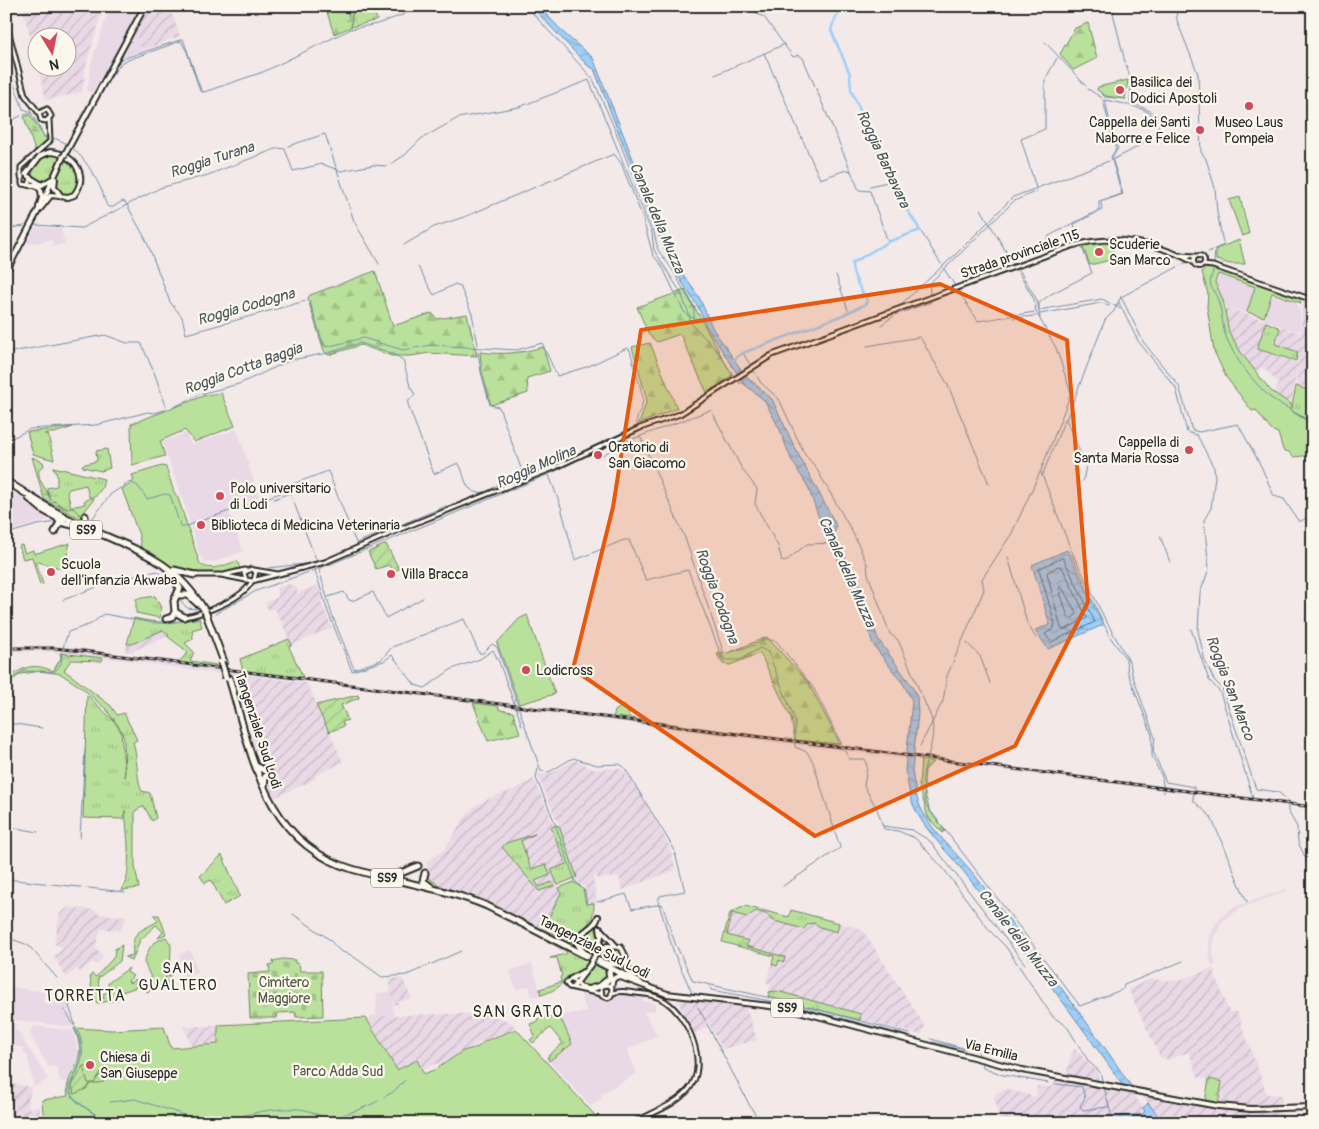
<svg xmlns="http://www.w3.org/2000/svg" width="1319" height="1129" font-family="Pangolin,sans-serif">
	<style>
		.built { fill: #e9d8e6 }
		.industrial { fill: url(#industrial-furrows) }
		.grass { fill: url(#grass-tufts); stroke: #728664 }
		.forest { fill: url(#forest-firs); stroke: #728664 }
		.cemetery { fill: url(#cemetery-stones); stroke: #728664 }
		.park { fill: #bae19c; stroke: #728664 }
		.garden { fill: url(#garden-furrows); stroke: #728664 }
		.water { fill: url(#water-waves); stroke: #6f8da7 }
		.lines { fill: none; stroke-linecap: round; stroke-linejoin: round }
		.shore { stroke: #596d7e; stroke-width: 1 }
		.stream { stroke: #6f8da7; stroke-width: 1 }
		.canal { stroke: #9dcffa; stroke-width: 2.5 }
		.secondary-casing { stroke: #2b2b2b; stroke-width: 7 }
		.primary-casing { stroke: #2b2b2b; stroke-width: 8 }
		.highway-casing { stroke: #2b2b2b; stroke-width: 9 }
		.secondary { stroke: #fbf7ec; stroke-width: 3 }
		.primary { stroke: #fbf7ec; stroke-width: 4 }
		.highway { stroke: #fbf7ec; stroke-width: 5 }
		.rail-casing { stroke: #2b2b2b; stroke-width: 3 }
		.rail { stroke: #fbf7ec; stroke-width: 1; stroke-dasharray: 4; stroke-linecap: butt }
		.primary-bridge-casing { stroke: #2b2b2b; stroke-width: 8; stroke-linecap: butt }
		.highway-bridge-casing { stroke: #2b2b2b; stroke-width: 9; stroke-linecap: butt }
		.primary-bridge { stroke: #fbf7ec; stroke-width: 4 }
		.highway-bridge { stroke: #fbf7ec; stroke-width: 5 }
		.marked { fill: #e8590c; fill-opacity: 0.2; stroke: #e8590c; stroke-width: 4; stroke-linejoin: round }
		.poi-dot { fill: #d1495b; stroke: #fbf7ec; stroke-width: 2 }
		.labels { text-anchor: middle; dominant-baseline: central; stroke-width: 4.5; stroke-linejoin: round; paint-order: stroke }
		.shield { fill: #fbf7ec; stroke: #696865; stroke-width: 1 }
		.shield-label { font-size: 12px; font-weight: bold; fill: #2b2b2b }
		.poi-label { font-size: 14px; fill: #2b2b2b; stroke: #fbf7ec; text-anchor: start }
		.street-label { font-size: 14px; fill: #2b2b2b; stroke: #fbf7ec }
		.park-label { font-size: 14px; fill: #4f5847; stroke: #fbf7ec }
		.water-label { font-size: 15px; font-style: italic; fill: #48545f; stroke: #fbf7ec }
		.neighbourhood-label { font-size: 15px; letter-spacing: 1px; fill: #2b2b2b; stroke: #fbf7ec }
		.quarter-label { font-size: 16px; letter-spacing: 1px; fill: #2b2b2b; stroke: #fbf7ec }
	</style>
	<defs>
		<pattern id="industrial-furrows" width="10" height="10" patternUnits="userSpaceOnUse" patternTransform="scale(1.25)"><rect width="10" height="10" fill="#e9d8e6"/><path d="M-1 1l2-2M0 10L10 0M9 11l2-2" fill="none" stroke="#c8bac5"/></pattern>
		<pattern id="grass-tufts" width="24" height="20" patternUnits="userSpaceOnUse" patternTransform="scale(1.25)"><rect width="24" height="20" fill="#bae19c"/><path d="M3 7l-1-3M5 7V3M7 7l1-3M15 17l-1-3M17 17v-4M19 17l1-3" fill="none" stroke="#a0c187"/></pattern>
		<pattern id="forest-firs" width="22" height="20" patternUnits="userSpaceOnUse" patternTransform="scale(1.25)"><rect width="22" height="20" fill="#bae19c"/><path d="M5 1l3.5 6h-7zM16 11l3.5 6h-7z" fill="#a0c187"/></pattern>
		<pattern id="cemetery-stones" width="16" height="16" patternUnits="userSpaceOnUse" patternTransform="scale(1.25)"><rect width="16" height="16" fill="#bae19c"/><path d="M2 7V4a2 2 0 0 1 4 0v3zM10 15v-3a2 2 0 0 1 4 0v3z" fill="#a0c187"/></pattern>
		<pattern id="garden-furrows" width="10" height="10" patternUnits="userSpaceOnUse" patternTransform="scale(1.25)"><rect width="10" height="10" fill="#bae19c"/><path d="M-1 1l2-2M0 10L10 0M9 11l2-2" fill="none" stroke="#a0c187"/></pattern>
		<pattern id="water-waves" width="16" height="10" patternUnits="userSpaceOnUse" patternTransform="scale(1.25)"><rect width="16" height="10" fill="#9dcffa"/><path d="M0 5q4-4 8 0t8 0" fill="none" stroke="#87b2d6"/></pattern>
	</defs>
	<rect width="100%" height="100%" fill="#f3e9e9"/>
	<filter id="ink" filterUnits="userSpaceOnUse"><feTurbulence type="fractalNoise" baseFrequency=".02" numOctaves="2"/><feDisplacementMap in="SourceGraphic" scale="10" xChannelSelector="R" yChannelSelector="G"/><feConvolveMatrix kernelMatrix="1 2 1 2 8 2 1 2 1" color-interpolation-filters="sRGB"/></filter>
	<g filter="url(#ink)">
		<path class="built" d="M110,6H141L92,93L87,91L91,64Z
			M133,36L137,38L143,50L119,60Z
			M36,227L61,229L65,244L53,246L52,240L26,244Z
			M1218,274L1255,288L1246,313L1224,306L1223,300L1216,285Z
			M1272,295L1296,302L1300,312V332L1264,320Z
			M237,429L259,497L228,509L243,551L215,562H205L200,556L181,494L162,442L186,433L191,445Z
			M6,488L37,507L38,514L45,513L55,518L6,532Z
			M44,646L900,752L907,755L905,759L342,686L229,673L228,675L132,661L53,652L6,651V647Z
			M929,757L1313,806V809L953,764L928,760Z
			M1287,889V891L1241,908L1223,920L1213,940V954L1216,965L1212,967L1209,953V941L1214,927L1221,917L1234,907Z
			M190,950L198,972L184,978L179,955Z
			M532,963L541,995L532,997L529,986L516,990L510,971Z
			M6,986L45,992L43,1003L51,1005L55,998L66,999L69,1008L67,1014L72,1027L7,1019L16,1024L14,1031L17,1030L48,1079L34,1087L27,1055L24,1054V1048L13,1046L14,1041L6,1040Z
			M581,991L594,993L599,998L611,999L619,993L644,995L643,1001L655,1003V1010L644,1012L657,1035L627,1050L637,1073L602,1094L601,1098L591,1106L549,1061L572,1044L562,1020L564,1015L587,1011L582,1001Z
			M391,992L394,1016L376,1017L377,993Z
			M34,1026L74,1031L78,1057L67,1082L60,1081L57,1067L48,1066L33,1041L30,1032Z"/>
		<path class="industrial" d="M22,6H104L86,65L82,92L46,100L38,68H68V38H38V67Z
			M149,6H169L180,36L143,50L137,38L133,36Z
			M1303,300L1313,304V392L1296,386Z
			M1224,307L1267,321L1257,349L1298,363L1291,404L1275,393L1278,383L1263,367L1256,372L1242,354L1229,332Z
			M1281,326L1300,333L1299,352L1275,344Z
			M288,584L296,587L298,593L318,585L323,600L321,602L332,628L292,645L275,609L268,610L265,603L278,597L276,588Z
			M163,630L169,635L131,652H125L127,644Z
			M229,673L307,683L343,762L315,776L316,779L274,798L267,781L271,775L268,769L263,767L259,762L238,679L229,676Z
			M576,760L593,769L619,768L623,770L638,790L669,845L676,870L622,890L619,877L597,879L595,875L593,878L597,901L588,902L585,887L577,882L557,820L538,777L539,774H549Z
			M534,779L553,823L554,826L551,828L566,864L558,885L561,893L567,931L556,935L490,904L434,883L426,874L428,869L426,862L444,850L465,817L476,805L495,796L513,790Z
			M745,906L789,917L791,910L862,929L925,1026L921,1035L768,997L771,984L766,982L774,956L722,942L730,913Z
			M69,907L94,910L100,914L127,916L120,930L101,929L95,946L103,957L96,965L92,962L80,972L77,969L66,977L54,957L64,947L54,944L60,913Z
			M1213,968L1229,1012H1237L1267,1094L1283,1095L1281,1106H1236L1219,1101L1222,1082L1198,1077L1189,1052L1167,1060L1165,1058L1161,1059L1128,989L1150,979L1178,981Z
			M402,978L412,999L398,1001V1013L397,1004L393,1005L389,979Z
			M697,999L746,1006L757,1040L723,1049L709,1024H707L708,1027L693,1034L677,1000Z
			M487,1013L510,1022L516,1028L485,1040L448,1060L422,1069L417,1060L397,1070L368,1021L372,1016Z
			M218,1025V1044L191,1045L184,1027Z
			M1075,1049L1096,1071L1101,1083L1066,1077L1070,1057Z
			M1061,1080L1131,1092L1156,1123H1000L994,1097L998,1092L1007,1089L1036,1097L1037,1086L1051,1087L1056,1081Z
			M8,1083L31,1087L28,1108L40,1107L39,1123H6Z
			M1145,1095L1243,1111H1280L1284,1123H1164L1143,1097Z"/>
		<path class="grass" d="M353,6H372L377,20L351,27Z
			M49,154L61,157L50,180L44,184L34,180C29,169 38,158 49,154Z
			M65,160C80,166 83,185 70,196L61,195C51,184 60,171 65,160Z
			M1266,322L1280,328L1275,344L1298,352L1296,361L1257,349Z
			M1296,386L1313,392V428L1309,420L1291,411Z
			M73,427L54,433H45V435L48,434L54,460L33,454L27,432Z
			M107,449L110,468L101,471L83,467L82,465L97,461L96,451Z
			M53,467L104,479L102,488L95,497H89L86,485L69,489L67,492L71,507L85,504L84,501L91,498L94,499L81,516L73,508L67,509L50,499L47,488L57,486V475Z
			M155,596L161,608L160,618L136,613V599Z
			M134,618C159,624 174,623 199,618L202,627L192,630L193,639L185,643L194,652L190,661L216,665V667L178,663L188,652L167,636L169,635L163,630L132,644H127Z
			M289,639L292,645L289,647L303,677L243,671L240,659Z
			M60,653L103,658L102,661L71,660L64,670L111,706L117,715L124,713L137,740L133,742C137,753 137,784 142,791L150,793L156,818L152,821L144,806L135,811V867L139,888L121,890C134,880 126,826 125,810L124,819L83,818L87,695L114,721L121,732L125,777L124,739L121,730L106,709L82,688L61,674L41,671L21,674L6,684C7,678 9,678 13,675C27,665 36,664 53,671L61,658Z
			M624,704L630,718L793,741L613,718L615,711Z
			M557,825L559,826L577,877L558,885L551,870L566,864L551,827Z
			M535,834L521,841L531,869L546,864L550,875L535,881L539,887L552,882L554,886L539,891L502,847L506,843Z
			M222,855L240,896L224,905L211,880L205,883L200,876Z
			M426,874C433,887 467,895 481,900C511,911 540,934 573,938L577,947L457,892L428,885L425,882Z
			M574,882L583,889L586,904L594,903C595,924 579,938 559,934L567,931L547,921L561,893L559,888Z
			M745,906L789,917L791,910L839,923L837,932L820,927L814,923L808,924L804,929L771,920L768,915L756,911L747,917L732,913L727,935L749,941L746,946L785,957L784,962L779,960L777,966L772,964L774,956L722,942L730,913Z
			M521,927L589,961C584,971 577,972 567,977C563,979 565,980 562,983C558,989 548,993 541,995L540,989L561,982L560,977L562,976L557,958H550L566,954L567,952Z
			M594,927C601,936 599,944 593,955L582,950L578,943L581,936Z
			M614,946L621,950L624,957L618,964L609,963L596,957L603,949Z
			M592,963L606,971L608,979L594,987L582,986L581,979Z
			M777,991L861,1014L860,1020L768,997L769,992Z
			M550,1017L562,1021L572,1044L549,1061L547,1057L563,1043L550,1028L533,1043L530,1040L535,1036L530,1024L538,1021L537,1019Z
			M1209,1079L1222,1082L1218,1105L1205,1102Z"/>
		<path class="forest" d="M325,6H353L351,27L334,34Z
			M1088,23L1097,58L1073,70L1060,54L1075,28Z
			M30,115L44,137L48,139L35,151L24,117Z
			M375,271L393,326L432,313L437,319L467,314L477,356L429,353L411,356H392L361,345L328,355L324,351L310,306L308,298L310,295Z
			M685,290L732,375L707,393L680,334L657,342L649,335L637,307Z
			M650,343L677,408L639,424L647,400L632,347Z
			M543,347L550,371L527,378L528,393L491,405L482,372L480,352C502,355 522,353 543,347Z
			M32,457L43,462L44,466L39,469C37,482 47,488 50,499L67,509L73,508L81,516L79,518L44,499Z
			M767,637L808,682L840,744L795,740L791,718L760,653L730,665L723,664L717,654L728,653Z
			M473,703L498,706L500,710L513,712L520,733L488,741Z
			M921,760L933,762L925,770C924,783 922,801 930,811C935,819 941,823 945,831L943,833L928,818L919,785Z"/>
		<path class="cemetery" d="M283,959L295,960V963L299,964L300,971H322L323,1016L296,1017L295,1012L278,1013L277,1018H250L248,974L270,972L269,965L274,964L273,961Z"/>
		<path class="park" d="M1128,80L1125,99L1106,96L1097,90L1098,87Z
			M1240,197L1249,234L1242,236L1229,200Z
			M1110,240L1115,259L1090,265L1082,244Z
			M1239,240L1245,264H1230L1216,260V249Z
			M1206,267H1214L1299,298L1301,303L1272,293L1264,317L1247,312L1255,287L1218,274L1215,282L1223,300L1229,332L1242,354L1271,391L1291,404L1290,410L1310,423L1313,428V455L1293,457L1289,452L1283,450L1278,433L1271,430L1256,410L1252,411L1226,377L1214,351L1207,307L1208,294L1202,272Z
			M221,393L235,426L194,442L185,430L160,441L165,456L132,465L131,424L206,395Z
			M162,466L166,467L174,492L178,498L200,564C211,572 225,565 237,561L240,568C228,578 188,576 175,569C163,563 152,554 141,548L139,535L122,489L131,484L134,480L132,475Z
			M70,543L63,569L35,561L43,584L40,585L32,557L23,559L19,546L22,545L25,553L33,550L34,554Z
			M527,615L555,694L519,704L497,643L519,619Z
			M154,915H159L166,934L158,938L163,932L156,925L140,940L132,961L125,957L133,955C131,930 140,932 158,921Z
			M166,937L171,945L170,977H165L168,984L147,992L144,984L152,980L144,962C151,945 148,945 166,937Z
			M122,945L120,961L98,978L100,997L104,999L102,994L109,992L108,983L129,968L127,972L133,976L128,981L130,983L135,979L137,987L116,994L117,1000L97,1003L92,993L90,976L92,974L96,977L114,957L115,949Z
			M366,1018L397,1070L417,1060L424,1074L436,1069L463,1051L478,1047L485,1041L516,1029L602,1123H44L42,1100L68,1096C62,1073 91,1065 74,1028L112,1030L164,1027L171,1048L218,1044V1025Z"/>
		<path class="garden" d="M386,544L399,569L394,571L389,565L376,569L368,552Z
			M358,695L359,698L341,705L348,720L342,722L344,726L329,732L316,705Z
			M83,1066H86L84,1070L88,1083H94L101,1072L104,1082L90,1084L86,1089L74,1094L72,1086Z"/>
		<path class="water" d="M531,6H538L567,36L593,58L658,222L682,273L699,297L713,329L745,375L772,399L796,450L835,523L836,528L834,533L825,534L823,529L808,487L791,459L780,430L765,401L744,384L707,328L698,307L676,273L662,244L594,69L587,65Z
			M834,535L860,587L878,639L912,686L917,697L918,713L912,771L916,793L910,794L905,770L912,701L904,685L874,646L853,589L841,567L830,539V536Z
			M1067,550L1103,625L1048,649L1035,630L1050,625L1032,565Z
			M916,795C924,826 956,851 976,877C1030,947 1084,1015 1133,1089L1124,1087C1074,1015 1021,946 967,876C948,851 919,827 910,796Z
			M1148,1103L1164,1123H1156L1148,1119L1093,1123L1103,1118L1143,1114L1145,1111L1143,1108Z"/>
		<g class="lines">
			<path class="shore" d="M1063,558L1095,622L1051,642L1045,634L1053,629L1055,624L1039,569Z
				M1059,566L1062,567L1087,618L1064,630L1061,628L1047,573Z
				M1061,586L1077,614L1071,619L1068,617L1059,589Z"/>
			<path class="stream" d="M526,6L593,79L616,132L654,232L658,250L672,269L694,308V317
				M755,6L757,14L764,17L793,57L799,55L803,58L859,190L870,191L888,242
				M1117,6L1113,13L1125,62
				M1176,6L1177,21L1198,74L1200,128
				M348,16L349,6
				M1045,42L1086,86
				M764,53L820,179L846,170L851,171
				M1126,65L1131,80L1130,102
				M715,75L783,45
				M109,77L119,60L183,39L201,90L204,92L263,72L351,29L377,24L405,14L409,6
				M107,78L112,76L122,62L181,41L187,52L200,91L203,92
				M1046,78L1057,58
				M6,79H12L23,109L30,111L44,136L48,137
				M1088,89L1102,98
				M1100,92L1105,97
				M1105,97L1126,99
				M1103,100L1111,132
				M1105,100C1121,103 1152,108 1160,123C1152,141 1131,151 1114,159
				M1133,103L1152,112
				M1156,114L1161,119
				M24,115L31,113
				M6,129L12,120L21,116
				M1200,131L1201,152L1206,159L1215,188L1217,212L1223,243
				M52,138C75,142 92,169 101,189C104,195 104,202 108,207H113L123,201L126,203L147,242L170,302L182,317L186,334L309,300L323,343L326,347L363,338L403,350L431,345L517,350L542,343L557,376L589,366L627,348L630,350L643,397C644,408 635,414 637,425
				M288,146L325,134L354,221
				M391,164L405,155L421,139L458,118L519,107L589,80L642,208L652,233L654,250L681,293L690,317L689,321L717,351L735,377
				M870,186L887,182L899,203
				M981,209L1014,265
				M355,223L379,264
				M34,225L82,228L160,188L208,175L278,148L285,149L293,171L322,164L341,171L373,165L387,166
				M6,229L24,226
				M920,230L941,264
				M1079,240L1074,224L1102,210L1101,202L1123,194L1112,158L1118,148L1112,134
				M404,245L434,227L464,217L614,154L621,163L642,216L653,255L662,266L684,312L690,317L703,320
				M1081,245L1092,273L1051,294L1039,303V310L1102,299L1121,309
				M1208,252L1224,245
				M1014,259L1047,242L1049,236L1099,210V201L1122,194L1111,157L1116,149L1111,135L1112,132L1105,100
				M1214,265L1215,249
				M418,267L434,295L455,284L460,286L472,314L478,345
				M1018,268L1037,300L1040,318
				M944,269L978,321L1035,312
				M1214,269C1207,287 1211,284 1218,300C1222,311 1222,324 1225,334C1233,357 1253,382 1270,397C1282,407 1307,416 1313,429
				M836,275L848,310
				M1121,297L1144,343L1179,386L1192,430L1199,432L1238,424L1261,466L1274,496L1284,499L1299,522L1313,515
				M1118,301L1138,341L1176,388L1187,432L1197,435L1214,468L1215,477L1211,508L1204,520L1209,569L1200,593L1198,631L1205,661L1214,680L1222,688L1256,789L1278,792L1288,800V811L1297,827L1298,842L1313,874
				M898,307L956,254L1013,197L1109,161
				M1040,314L1101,303L1109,306
				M1013,318L1036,316
				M881,325L895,315L931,302L929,284L1014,201L1037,191L1021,139L1045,129V80
				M867,346L920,337L947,383L989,484
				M478,352L481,372L490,405L499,407L522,471L543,464L547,468
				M6,353L105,335L127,343H141L153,370
				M743,353L761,383L779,399L805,455L815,466L854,535L867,564L868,574L890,634L898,640L931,717C937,734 927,757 923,774C921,785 927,798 929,809L1080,1006L1121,990
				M154,372L166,406
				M737,380L739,383H744
				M641,438L685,538L724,654L755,645L765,639L776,641L813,687L849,759H865L867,767L864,786L877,809L884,829L898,831L915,838L943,868L990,931L1006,947L1053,1017L1066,1025L1089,1062L1100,1072L1111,1114
				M6,441L30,429L96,425L148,412L154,413L172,408L200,394L239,384L291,360L328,353L360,343L392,353L403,360L410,386L415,395L409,400L408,405L434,474L458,463C464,470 463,481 469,488C485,504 507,473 521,471
				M1041,472L1071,550L1105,619L1130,663L1132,674L1155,738L1153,751L1166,782L1194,787L1193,800L1211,817L1247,902
				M549,475L561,507L575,560L624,540H629L646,580L688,570L723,660H740L760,648L768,652L795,720V747L807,752L813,762L840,847
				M1042,476L1065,419
				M1083,481L1086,466L1066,420L1105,320L1114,311L1121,297L1187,262
				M274,499L292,492L293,484L328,471L356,543L446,506
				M88,520L92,519L111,494L130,482L138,486L147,499L165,494L170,495L181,528L289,490L317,562
				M63,525L78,532L82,530
				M6,534L37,525L56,522
				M1160,536L1170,562
				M1071,554L1110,637L1126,659L1128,673L1152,735V756L1162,777L1164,793
				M1008,557L1027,623L1036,638
				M318,566L332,615L354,669L381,660L392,647L464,619L479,653H483L492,644L497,647L518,706
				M314,567L328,612L352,671L384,661L392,655L415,685L425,688L452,669L480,659L493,650L499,662L515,706
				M268,568L313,563
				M328,597L344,592L349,600L352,601L373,592L386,618L423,598
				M178,598L187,608L197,609
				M63,600L110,582L157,571L172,583L176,593
				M215,614L256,591L331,564L477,504L554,472L590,453H593L598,458L622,443L711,410L742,469L757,489L755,504L778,546L782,561L785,562L807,544L832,543
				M1191,629L1209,680L1220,692L1253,798
				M967,643L980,656L990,683
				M63,648L68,632L91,624L104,614L153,623H168L199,618
				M6,682L24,671L54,672L61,664L62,653
				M516,708L522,726
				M519,709L541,771L549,772L573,758L597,765L619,764L624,767L674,849L685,891L660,896L658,901L674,953L693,995
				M8,723L42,728
				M6,743L11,696
				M920,746L943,701L947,676L984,590L982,579L1012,533L1041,470L1071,393L1056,348L1036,312L1034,299L1016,268
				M538,768L536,778L553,818L575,881L585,891L587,904L592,903
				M6,826L38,832
				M883,826L912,830L930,841L1025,964
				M80,838L85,750
				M6,879L125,892
				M783,886L840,848
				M597,902L626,894L632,909L662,904L675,943L693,981L789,1002L910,1034
				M293,914L329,939L340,951L351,955L382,977L407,975L461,951
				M6,937L28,945L57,978
				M710,986L711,990L792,1005L908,1036
				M1123,989L1124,985L1183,961
				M67,999L75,1025
				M695,999L696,1002
				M698,1007L705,1020
				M65,1010V1011
				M67,1013L74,1026
				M707,1024L750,1106L761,1123
				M76,1030C82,1042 83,1058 77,1070C74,1078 68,1083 69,1092L77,1102L107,1123
				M78,1030C82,1041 84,1050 81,1061C79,1071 67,1084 72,1094C76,1103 100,1117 109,1123
				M931,1039L966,1049
				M933,1042L965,1049
				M978,1052L980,1057
				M981,1061L983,1067L1003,1075L1048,1083
				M1056,1084L1082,1087L1085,1098L1080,1106L1083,1110L1108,1107
				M384,1097L393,1092L405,1080
				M110,1102L135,1099L209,1123
				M227,1123C242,1112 287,1106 305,1110C314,1112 322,1118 331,1118C337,1118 372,1105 378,1101"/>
			<path class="canal" d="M733,360L743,353L843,315L866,304L867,300C861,291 851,273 852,263L888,242L920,230L899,197L851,90L850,74L831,30C833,21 838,18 840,6"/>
			<g class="secondary-casing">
				<path id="secondary" d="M6,22L25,95L39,113L41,120L46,121L51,116L47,109L39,113
					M22,176V184L29,185L31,178L25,174
					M21,177V167L50,141L49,119
					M1181,255L1195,256
					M1193.5 261a5.5 5.5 0 1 1 11 0a5.5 5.5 0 1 1-11 0Z
					M1203,265L1213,266L1313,300
					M254,570L278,574
					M195,575H221L246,580
					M224,575L245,570
					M246,580L244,573L251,569L256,572L254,580
					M247,580L252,581L325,562L403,528L556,467L640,428L680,414L772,355L1072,246C1114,233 1155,242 1193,262
					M184,617C204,614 243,599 252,581
					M601,988L602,996L608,998L611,996L612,987L608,985L603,986
					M590,989L581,987L571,979L566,983L569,987L601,994
					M613,993C620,990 628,992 636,993C646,994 656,995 665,1001C689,1017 709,1065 689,1089C676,1105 651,1113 633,1123"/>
			</g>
			<g class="primary-casing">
				<path id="primary" d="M65,154L145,6
					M26,174L40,156L50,152C73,153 90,175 74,195L68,197L51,195L39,210
					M32,179L42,185L52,179
					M55,179L54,187L60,195
					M29,185H36L41,190L42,198L39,207
					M44,199L63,157
					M6,272L40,207
					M601,930L615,945
					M571,937C578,939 576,945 581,949C588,957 610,967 620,964L625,957
					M577,942C580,930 595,929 598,917
					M598,950L601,936L600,928
					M597,952L607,946L620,947C629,956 624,969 633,978
					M571,979L583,972
					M574,986L590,965
					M611,986L613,979L618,976L667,994L787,1008L1022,1070L1218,1106L1251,1109L1313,1107"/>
			</g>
			<g class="highway-casing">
				<path id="highway" d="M6,481C29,495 51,511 75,522C131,550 169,553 205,611
					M29,498L43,510L63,521
					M85,516V523L89,526
					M60,522L77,526
					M55,532L60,522L58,519
					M174,570L195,575
					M169,571L180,588L174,601L175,612L184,617
					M177,595H188L198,604
					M206,614L224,662
					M166,619L172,617L175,612
					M229,678C252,754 264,843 352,869C397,882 444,888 487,906L640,983
					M258,767L269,773L265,777L264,787
					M425,873L423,881L431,887
					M385,875H396L418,866
					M590,989L600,986L610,978L609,972"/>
			</g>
			<use href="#secondary" class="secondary"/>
			<use href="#primary" class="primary"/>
			<use href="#highway" class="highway"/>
			<g class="rail-casing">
				<path id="rail" d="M6,648H54L83,651L1313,807"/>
			</g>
			<use href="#rail" class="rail"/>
			<g class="primary-bridge-casing">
				<path id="primary-bridge" d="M63,157L65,154
					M590,965L595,955"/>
			</g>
			<g class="highway-bridge-casing">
				<path id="highway-bridge" d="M205,611L206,614
					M221,662L226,678"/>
			</g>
			<use href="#primary-bridge" class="primary-bridge"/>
			<use href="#highway-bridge" class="highway-bridge"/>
		</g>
	</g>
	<path class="marked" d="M940,284L1067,340L1088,602L1015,746L815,836L573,669L613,507L641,330Z"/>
	<g class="poi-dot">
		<circle cx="1120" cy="90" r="5"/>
		<circle cx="1249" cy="106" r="5"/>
		<circle cx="1200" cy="130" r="5"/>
		<circle cx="1099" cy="252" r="5"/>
		<circle cx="1189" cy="450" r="5"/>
		<circle cx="598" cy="455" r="5"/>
		<circle cx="220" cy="496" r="5"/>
		<circle cx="201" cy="525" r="5"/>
		<circle cx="51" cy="572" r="5"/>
		<circle cx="391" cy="574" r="5"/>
		<circle cx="526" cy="670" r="5"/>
		<circle cx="90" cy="1065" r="5"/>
	</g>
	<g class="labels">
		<g class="shield">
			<rect x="70" y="520.5" width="32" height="19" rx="4"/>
			<rect x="371" y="868.5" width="32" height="19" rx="4"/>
			<rect x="771" y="998.5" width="32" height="19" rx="4"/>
		</g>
		<g class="shield-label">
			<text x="86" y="530">SS9</text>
			<text x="387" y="878">SS9</text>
			<text x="787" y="1008">SS9</text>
		</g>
		<g class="poi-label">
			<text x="1130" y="82">Basilica dei<tspan x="1130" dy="16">Dodici Apostoli</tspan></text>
			<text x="1190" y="122" text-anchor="end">Cappella dei Santi<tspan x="1190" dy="16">Naborre e Felice</tspan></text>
			<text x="1249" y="122" text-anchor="middle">Museo Laus<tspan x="1249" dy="16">Pompeia</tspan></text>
			<text x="1109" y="244">Scuderie<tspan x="1109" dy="16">San Marco</tspan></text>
			<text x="1179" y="442" text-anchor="end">Cappella di<tspan x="1179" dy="16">Santa Maria Rossa</tspan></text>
			<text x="608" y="447">Oratorio di<tspan x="608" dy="16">San Giacomo</tspan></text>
			<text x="230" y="488">Polo universitario<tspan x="230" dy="16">di Lodi</tspan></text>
			<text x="211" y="525">Biblioteca di Medicina Veterinaria</text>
			<text x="61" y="564">Scuola<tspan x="61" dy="16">dell'infanzia Akwaba</tspan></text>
			<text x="401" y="574">Villa Bracca</text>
			<text x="536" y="670">Lodicross</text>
			<text x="100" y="1057">Chiesa di<tspan x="100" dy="16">San Giuseppe</tspan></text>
		</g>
		<g class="street-label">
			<text transform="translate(1020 254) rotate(-19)">Strada provinciale 115</text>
			<text transform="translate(258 730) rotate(72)">Tangenziale Sud Lodi</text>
			<text transform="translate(594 947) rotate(27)">Tangenziale Sud Lodi</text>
			<text transform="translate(991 1050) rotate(14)">Via Emilia</text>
		</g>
		<g class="park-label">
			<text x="284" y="982">Cimitero<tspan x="284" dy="16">Maggiore</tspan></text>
			<text x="338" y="1071">Parco Adda Sud</text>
		</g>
		<g class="water-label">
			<text transform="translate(883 159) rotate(65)">Roggia Barbavara</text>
			<text transform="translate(212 160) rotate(-18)">Roggia Turana</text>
			<text transform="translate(657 218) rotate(67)">Canale della Muzza</text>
			<text transform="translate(246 307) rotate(-16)">Roggia Codogna</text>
			<text transform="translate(243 369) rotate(-20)">Roggia Cotta Baggia</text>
			<text transform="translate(536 467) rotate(-24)">Roggia Molina</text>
			<text transform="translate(847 572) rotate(66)">Canale della Muzza</text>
			<text transform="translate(717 596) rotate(70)">Roggia Codogna</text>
			<text transform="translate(1230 688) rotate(69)">Roggia San Marco</text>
			<text transform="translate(1018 938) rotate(52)">Canale della Muzza</text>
		</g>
		<g class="neighbourhood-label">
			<text x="178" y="968">SAN<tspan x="178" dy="17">GUALTERO</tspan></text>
		</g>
		<g class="quarter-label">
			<text x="85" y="996">TORRETTA</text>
			<text x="518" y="1012">SAN GRATO</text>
		</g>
	</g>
	<rect width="1319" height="1129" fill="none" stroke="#fbf7ec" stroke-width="25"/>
	<rect x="12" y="12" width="1294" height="1104" fill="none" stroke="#2b2b2b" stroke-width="2" filter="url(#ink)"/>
	<g transform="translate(52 52) rotate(170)"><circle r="24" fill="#fbf7ec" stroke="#a8a59f"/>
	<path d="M0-4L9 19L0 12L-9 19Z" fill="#d1495b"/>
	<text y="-8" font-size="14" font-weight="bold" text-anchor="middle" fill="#2b2b2b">N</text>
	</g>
</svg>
